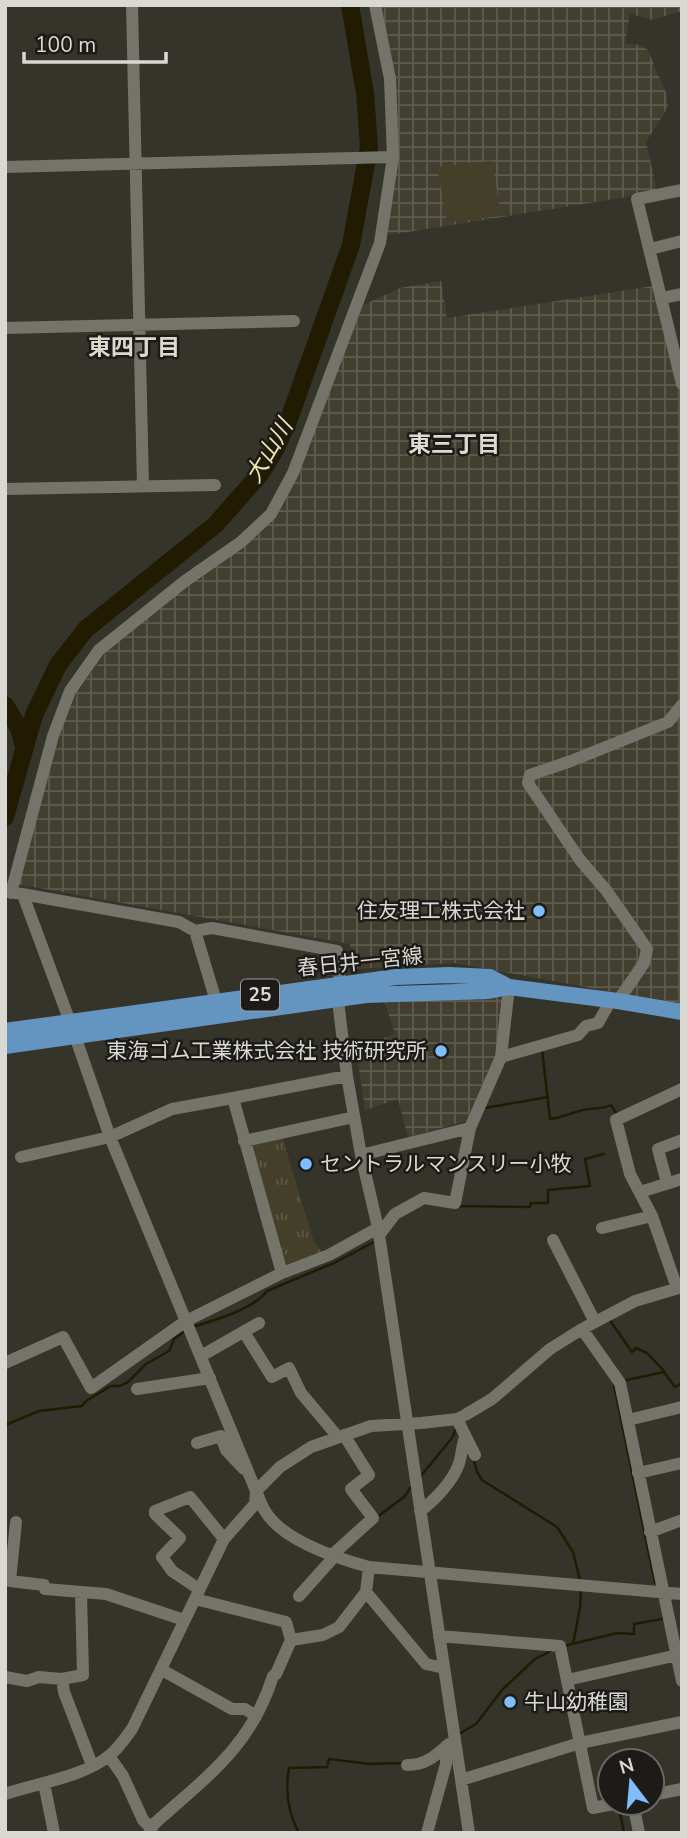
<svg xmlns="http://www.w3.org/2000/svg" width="687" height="1838" font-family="'Nunito Sans','Noto Sans JP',sans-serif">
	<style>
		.industrial { fill: url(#industrial-grid) }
		.grass { fill: #433f28 }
		.park { fill: url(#park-tufts) }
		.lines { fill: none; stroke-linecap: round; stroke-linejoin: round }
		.stream { stroke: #201b01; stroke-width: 2.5 }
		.river { stroke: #201b01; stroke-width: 18 }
		.minor { stroke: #75746a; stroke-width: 12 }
		.major { stroke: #6494c0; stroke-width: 16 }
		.poi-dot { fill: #81bdfa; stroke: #1c1b17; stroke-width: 2.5 }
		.labels { text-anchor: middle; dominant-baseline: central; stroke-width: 5; stroke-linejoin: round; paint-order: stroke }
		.shield { fill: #1c1b17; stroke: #a09f9a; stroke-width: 2 }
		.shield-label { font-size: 19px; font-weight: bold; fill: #d9d8d2 }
		.poi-label { font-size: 21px; fill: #d9d8d2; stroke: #1c1b17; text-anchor: end }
		.street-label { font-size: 21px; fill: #d9d8d2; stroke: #1c1b17 }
		.neighbourhood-label { font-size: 23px; font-weight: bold; fill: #dcdacf; stroke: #1c1b17 }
		.water-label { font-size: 23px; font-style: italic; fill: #f1e5a4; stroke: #1c1b17 }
	</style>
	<defs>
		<pattern id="industrial-grid" width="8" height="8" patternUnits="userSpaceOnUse" patternTransform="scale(1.75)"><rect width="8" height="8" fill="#423f31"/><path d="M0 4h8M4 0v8" fill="none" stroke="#5d5a4e"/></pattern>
		<pattern id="park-tufts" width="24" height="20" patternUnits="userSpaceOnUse" patternTransform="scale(1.75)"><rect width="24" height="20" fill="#433f28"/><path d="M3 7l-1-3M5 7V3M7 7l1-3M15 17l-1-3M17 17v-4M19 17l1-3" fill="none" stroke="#5e5a46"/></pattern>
	</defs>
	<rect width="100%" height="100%" fill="#35342b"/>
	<path class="industrial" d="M379,5H682V11L652,20L630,14L625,43L641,45L648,50L666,93L668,107L646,142L656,186L654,191L633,196L389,235L387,230L392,188Z
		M441,281L447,318L653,286L682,397V1005L455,963L358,969L352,961L350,944L17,884L70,701L107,651L142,620L230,555L300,468L363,305L400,288Z
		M499,995L503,1003L498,1050L466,1121L408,1137L398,1099L365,1110L356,1048L395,1034L384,1000Z"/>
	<path class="grass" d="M492,161L501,216L447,222L437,167Z"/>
	<path class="park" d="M282,1136L314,1242L323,1253L285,1267L249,1143Z"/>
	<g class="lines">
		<path class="stream" d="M542,1049L550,1119C564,1118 575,1110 589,1109C597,1108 603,1109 611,1105L617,1114
			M485,1108L548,1097
			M457,1206L530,1207L531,1203H548V1190L590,1186L585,1159L604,1154
			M609,1319L632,1352L636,1348L647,1353L665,1372
			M192,1327C213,1321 254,1309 267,1291L334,1263L374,1242
			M622,1381L664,1372L675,1387L682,1383
			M614,1385L655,1583
			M5,1425L39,1411L82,1406L86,1401L111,1386H120L128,1382L146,1364L169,1351L174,1339L186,1330
			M474,1461L477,1472L482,1480L557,1527L573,1552L580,1580
			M420,1477L452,1438L456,1429
			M377,1517L404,1497L411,1487
			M573,1644L580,1608L581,1590
			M564,1646L617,1633L634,1634V1624L662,1619
			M459,1734L476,1724L502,1690L535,1659L551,1651
			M619,1807L624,1833
			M299,1833C288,1813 285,1791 289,1768L327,1767L329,1759L370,1764L403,1763"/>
		<path class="river" d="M5,705L19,728L24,747
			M5,817L34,715L58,665L86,629L215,525L261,473L276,448L289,419L351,245L369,147L365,93L350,5"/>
		<path class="minor" d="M132,5L143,486
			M5,167L393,157
			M682,190L637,199L682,384
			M650,249L682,241
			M662,298L682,294
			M5,328L294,321
			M5,489L215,485
			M5,891L179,922L195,931L216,1001
			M11,893L53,736L70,691L99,650L185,581L241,542L271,514L293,473L380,243L393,157L390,79L375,5
			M23,895L70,1022
			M195,931L212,928L337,951L340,983L338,1000L347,1076L361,1155L378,1228L469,1833
			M618,1001L644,963L647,949L606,890L580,860L528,783L530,775L571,761L668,722L682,705
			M75,1036L110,1137L256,1491C259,1497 261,1505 265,1511C283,1541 336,1558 369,1567L682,1594
			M501,1057L578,1035L586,1026L598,1023L611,1000
			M233,1098L347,1076
			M244,1141L354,1117
			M361,1155L470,1128L501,1057L509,987
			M21,1157L110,1137L172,1109L233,1098L282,1273
			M667,1183L658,1149L682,1140
			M640,1192L682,1179
			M602,1228L652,1216
			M379,1235L395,1214L424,1198L455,1203L470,1128
			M553,1240L595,1322
			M677,1288L652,1216L630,1174L616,1120L682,1089
			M582,1329L620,1383L682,1681
			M244,1332L272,1377L289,1368L301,1393L338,1437
			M201,1356L259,1323
			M5,1363L63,1337L91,1388L186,1321L282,1273L329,1255L378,1228
			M137,1389L210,1378
			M457,1419L475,1455
			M628,1420L682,1407
			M197,1443L221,1436L226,1450L244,1469
			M638,1473L682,1463
			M420,1511C434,1501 452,1482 458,1466C462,1457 461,1448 465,1438
			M16,1522L10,1581L44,1585L45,1589L106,1594L184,1620
			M650,1532L682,1520
			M331,1556L373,1518L351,1489L369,1475L344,1435
			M199,1589L172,1571L162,1557L180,1538L155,1514V1511L190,1497L224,1539
			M366,1592L426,1664L444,1668
			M299,1596L333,1558
			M439,1636L560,1646L593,1808L618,1803
			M291,1640L323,1635L339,1627L366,1592L369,1567
			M162,1670L232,1709H245L256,1716
			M5,1677L27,1681L39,1677L62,1679L83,1675L81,1592
			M62,1679L64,1692L92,1765
			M567,1680L682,1654
			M109,1756L123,1776L143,1820L151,1828
			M407,1765C426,1765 435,1756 449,1744
			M461,1780L580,1743L682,1722
			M44,1783L54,1833
			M5,1794C37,1783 84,1777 110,1755C119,1748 125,1738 132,1729L224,1539L255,1504L256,1491L280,1467L311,1447L371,1426L421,1423L457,1419L465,1415L492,1399L550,1349L582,1329L635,1301L682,1287
			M652,1795L682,1789
			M633,1803L639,1833
			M149,1833L154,1824C206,1777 251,1747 273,1676L276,1674L291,1640L286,1622L195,1599
			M427,1833L446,1764V1746"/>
		<path class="major" d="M5,1031L396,977L449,975L490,977L509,987
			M5,1046L366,995L488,991L509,987L618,1001L682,1012"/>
	</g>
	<g class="poi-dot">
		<circle cx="539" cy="911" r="7"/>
		<circle cx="441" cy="1051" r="7"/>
		<circle cx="306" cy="1164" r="7"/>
		<circle cx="510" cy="1702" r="7"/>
	</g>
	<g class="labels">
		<rect class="shield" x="241" y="979.5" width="38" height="31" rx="5"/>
		<g class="shield-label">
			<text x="260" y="995">25</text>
		</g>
		<g class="poi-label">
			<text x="525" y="911">住友理工株式会社</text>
			<text x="427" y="1051">東海ゴム工業株式会社 技術研究所</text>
			<text x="320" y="1164" text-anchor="start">セントラルマンスリー小牧</text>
			<text x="524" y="1702" text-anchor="start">牛山幼稚園</text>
		</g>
		<g class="street-label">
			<text transform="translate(360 962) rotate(-6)">春日井一宮線</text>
		</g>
		<g class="neighbourhood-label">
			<text x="134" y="347">東四丁目</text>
			<text x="454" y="444">東三丁目</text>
		</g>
		<g class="water-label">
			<text transform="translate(269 451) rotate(-59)">大山川</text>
		</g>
	</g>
	<rect width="687" height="1838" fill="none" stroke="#d9d8d2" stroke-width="14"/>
	<g transform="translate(631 1782) rotate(344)"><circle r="33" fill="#1c1b17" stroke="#686762" stroke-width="2"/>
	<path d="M0-5L12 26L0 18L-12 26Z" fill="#81bdfa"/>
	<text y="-10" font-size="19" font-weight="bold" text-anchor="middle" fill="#d9d8d2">N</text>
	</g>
	<path d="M24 52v10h142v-10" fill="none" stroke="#d9d8d2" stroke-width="3.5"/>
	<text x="35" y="52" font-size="21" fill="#d9d8d2" stroke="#1c1b17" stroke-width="5" paint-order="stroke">100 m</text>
</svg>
